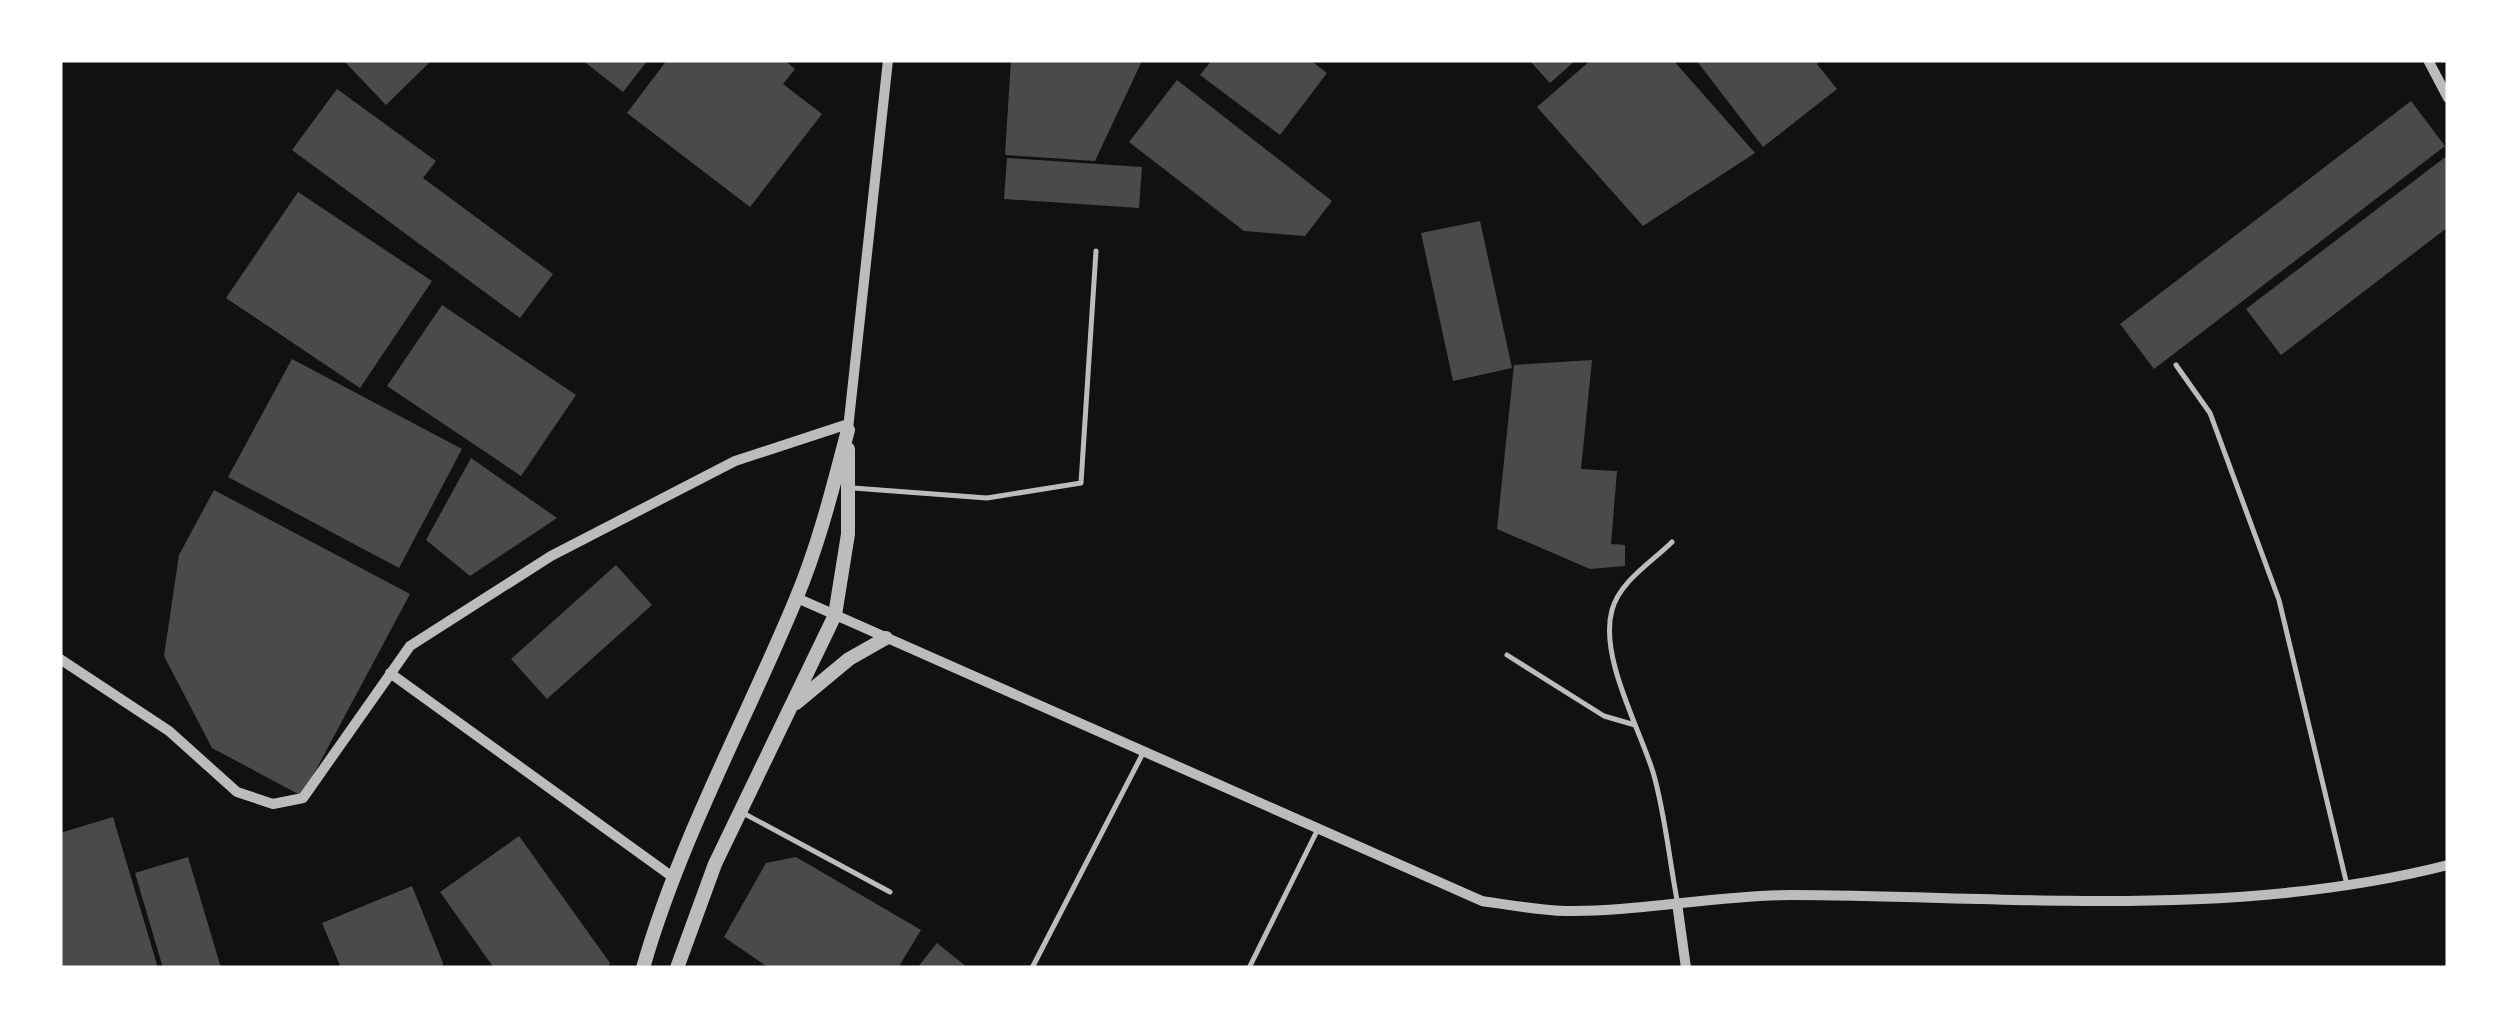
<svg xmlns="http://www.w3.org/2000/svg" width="2508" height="1028" font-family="'PT Sans',sans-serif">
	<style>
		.building { fill: #4a4a4a }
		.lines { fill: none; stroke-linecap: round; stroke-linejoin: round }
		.service { stroke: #bcbcbc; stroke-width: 5 }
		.minor { stroke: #bcbcbc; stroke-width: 10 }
		.tertiary { stroke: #bcbcbc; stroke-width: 14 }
	</style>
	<rect width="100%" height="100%" fill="#111"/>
	<path class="building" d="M343,60H432L386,105Z
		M582,60H648L623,92Z
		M667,60H784L795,69L783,84L822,114L750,207L627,113Z
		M1011,60H1138L1141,63L1095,161L1005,155Z
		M1212,60H1310L1327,73L1280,135L1200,75Z
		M1529,60H1576L1550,83Z
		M1591,60H1673L1755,153L1643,226L1537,107Z
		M1696,60H1821L1817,64L1837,89L1763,147Z
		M1177,80L1332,201L1305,236L1244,231L1129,142Z
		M337,89L436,161L423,178L553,274L520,318L292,150Z
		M2411,101L2445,146L2154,369L2120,324Z
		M2448,155V227L2281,355L2246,309Z
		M1007,158L1142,167L1139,208L1004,199Z
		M298,192L432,281L360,388L226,298Z
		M1480,221L1512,368L1453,381L1421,233Z
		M442,305L576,395L521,476L387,386Z
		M292,359L462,449L399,568L228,477Z
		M1592,360L1581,469L1617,471L1611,544L1625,545V566L1590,569L1497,529L1514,365Z
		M471,458L557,518L470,576L426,540Z
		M214,490L410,594L302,796L212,748L164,656L179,555Z
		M616,565L652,605L547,699L511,659Z
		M113,817L158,968H60V833Z
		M519,836L610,963L608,968H494L440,892Z
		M188,857L221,968H163L135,873Z
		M796,857L921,930L898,968H769L724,937L766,863Z
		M412,886L443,963L442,968H341L322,923Z
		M937,943L968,968H917Z"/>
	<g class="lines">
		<path class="service" d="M2176,365L2210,413L2279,600L2347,885
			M853,488L987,498L1081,483L1096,251
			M1672,542C1652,562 1620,581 1612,610C1599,656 1639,727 1653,772C1665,813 1669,858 1677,900
			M1507,655L1604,716L1635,725
			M743,813L890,892
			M1032,968L1143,753
			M1249,968L1318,829"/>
		<path class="minor" d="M2428,60L2448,98
			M848,429L888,60
			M797,598L1482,901C1509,905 1537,910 1565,911C1641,912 1715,895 1791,895C2011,896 2232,920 2448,865
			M60,659L169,731L237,792L273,804L303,798L410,646L551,556L735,461L848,424
			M390,673L674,878
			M1677,903L1686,968"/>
		<path class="tertiary" d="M796,703L849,659L886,638
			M643,968C680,839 745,722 796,599C819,544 833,487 848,430
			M677,968L715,864L835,615L848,534V449"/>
	</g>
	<rect width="2508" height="1028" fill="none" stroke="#ffffff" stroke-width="125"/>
</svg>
